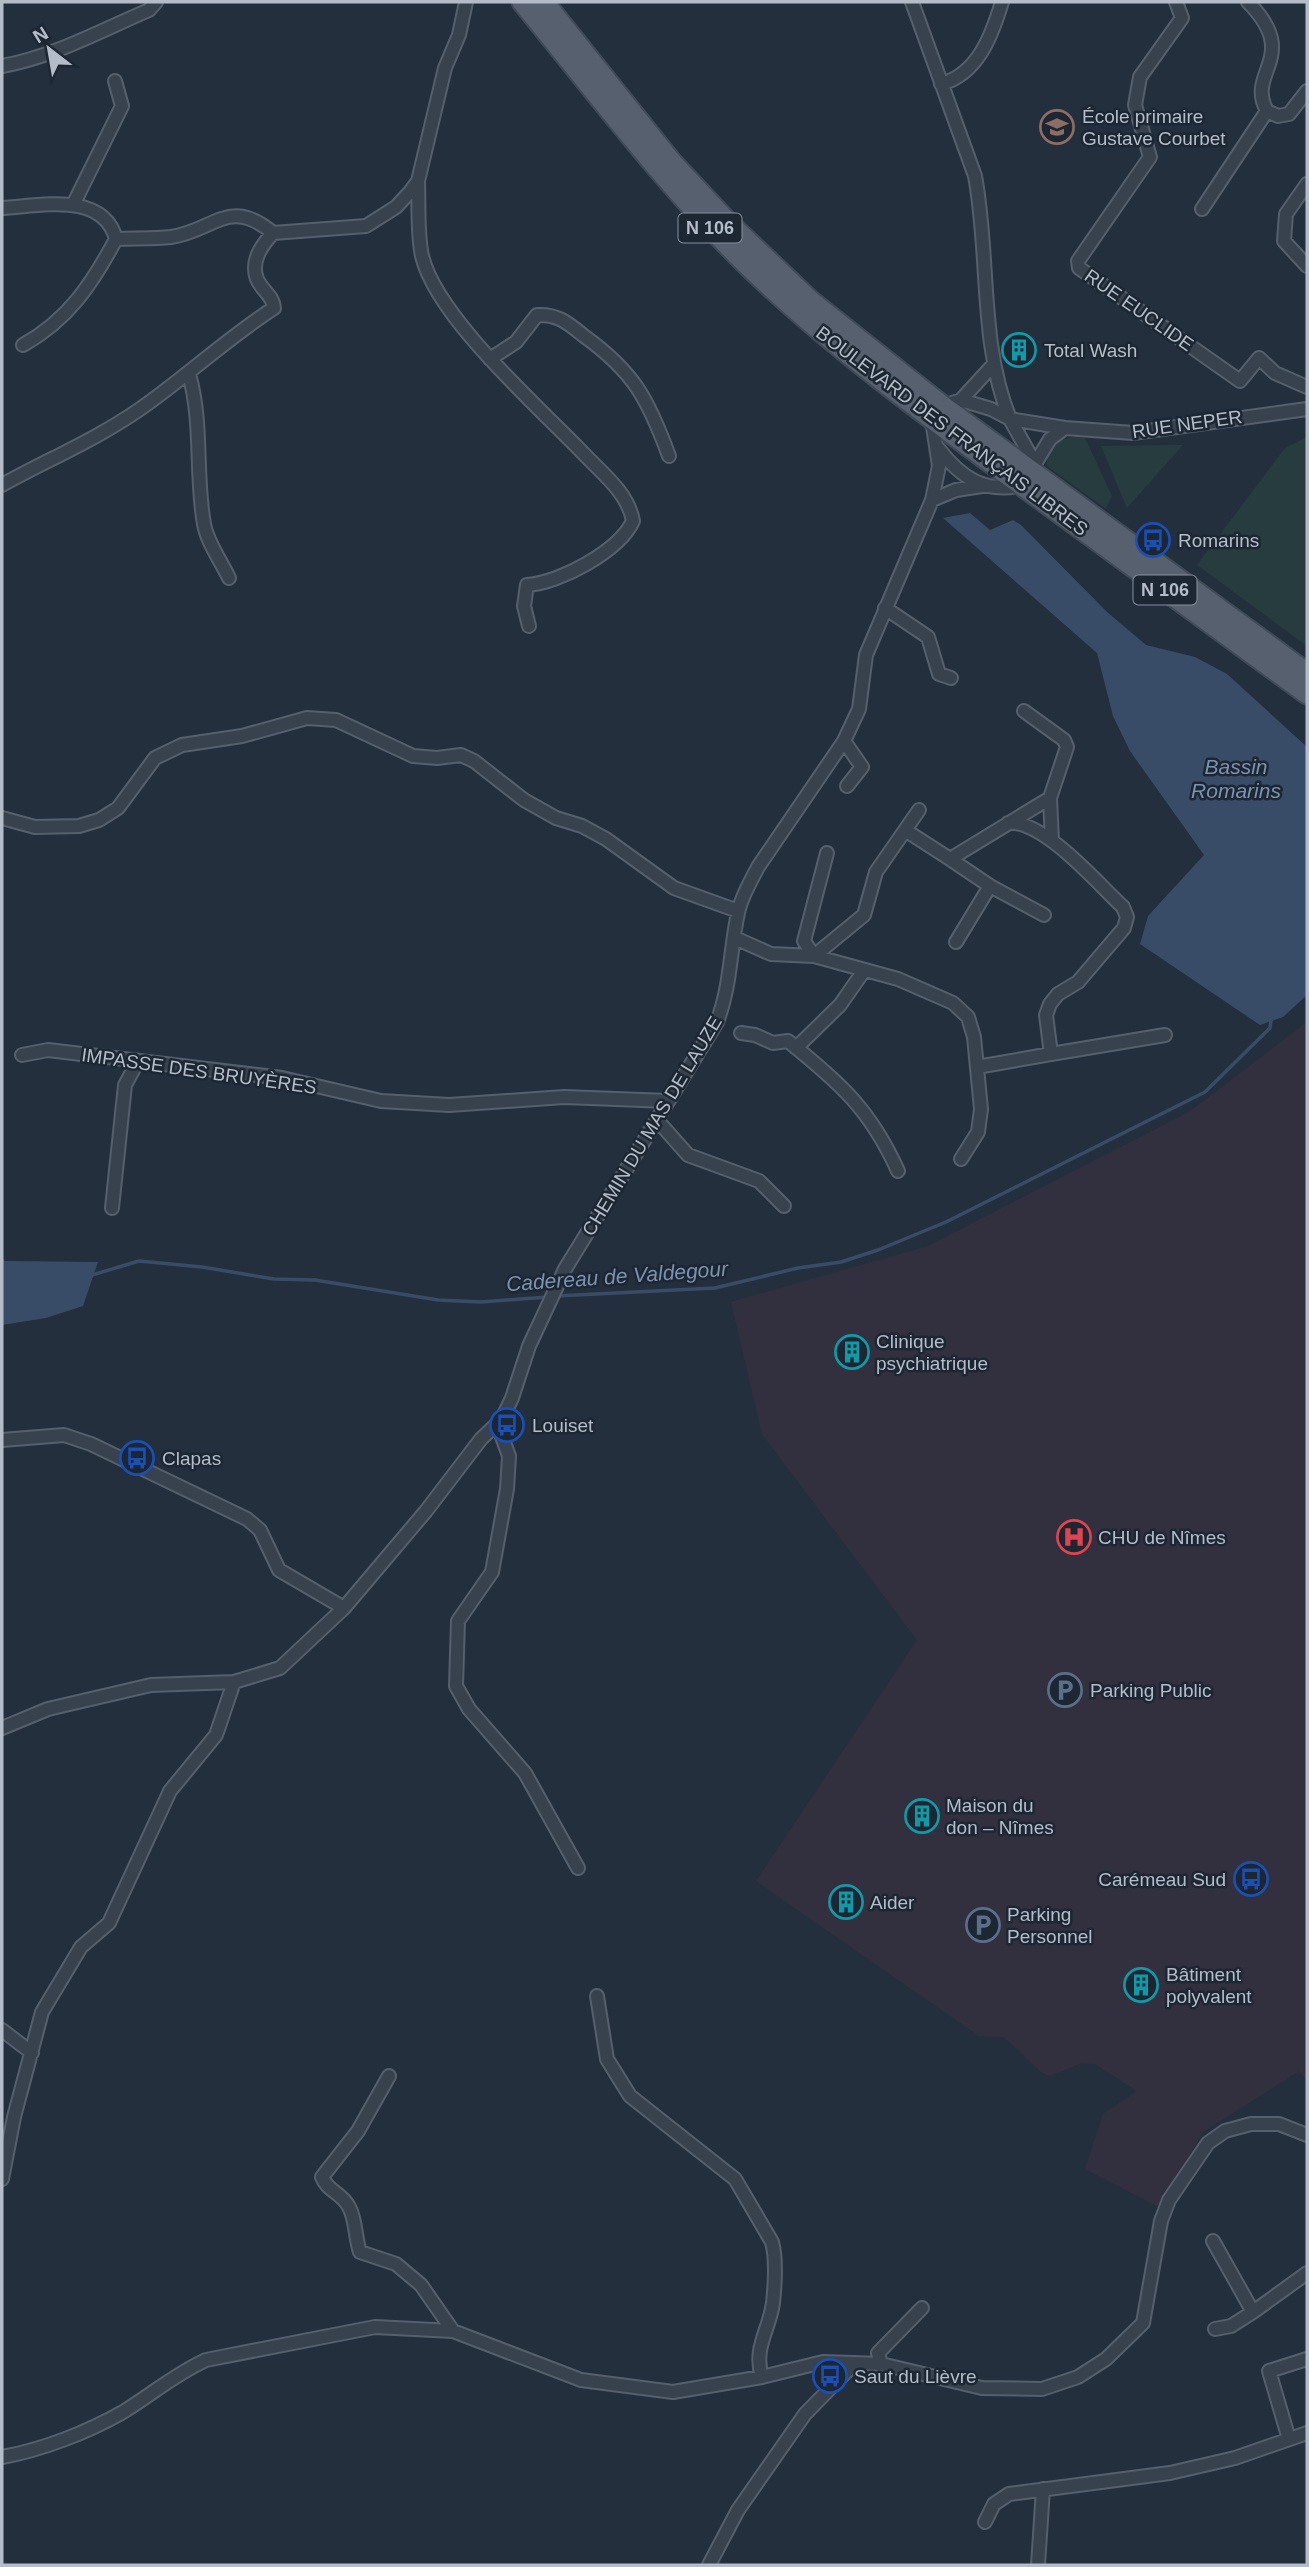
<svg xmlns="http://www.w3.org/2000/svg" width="1309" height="2567" font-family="Arial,sans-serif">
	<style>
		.medical { fill: #32303f }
		.green { fill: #263c3f }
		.water { fill: #394c67 }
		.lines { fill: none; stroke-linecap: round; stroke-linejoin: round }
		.stream { stroke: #394c67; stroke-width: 3.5 }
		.street-casing { stroke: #565f6c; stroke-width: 16 }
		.primary-casing { stroke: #414a57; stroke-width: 23 }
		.street { stroke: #38414e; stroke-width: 12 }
		.primary { stroke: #56606e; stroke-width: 19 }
		.labels { text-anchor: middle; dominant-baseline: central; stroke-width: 5; stroke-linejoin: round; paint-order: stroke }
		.shield { fill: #1d2633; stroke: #878f9c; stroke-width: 2 }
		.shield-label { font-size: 18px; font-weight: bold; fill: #b4bcc9 }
		.poi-label { font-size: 19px; fill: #b4bcc9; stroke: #1d2633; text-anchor: start }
		.street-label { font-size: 19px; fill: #b4bcc9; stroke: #1d2633 }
		.water-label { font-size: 21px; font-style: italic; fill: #7c92b1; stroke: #1d2633 }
	</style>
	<rect width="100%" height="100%" fill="#242f3e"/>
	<path class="medical" d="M1307,1022V2082L1299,2071L1203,2132L1159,2207L1085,2169L1103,2114L1137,2091L1095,2064L1081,2063L1050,2076L1041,2072L1004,2037L979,2036L756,1881L917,1640L762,1434L731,1302L928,1246L1189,1112Z"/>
	<path class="green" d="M1079,435L1085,438L1112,496L1106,509L1047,466V451L1058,441Z
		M1307,437V646L1197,565L1285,448Z
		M1168,445H1183L1127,508L1101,446Z"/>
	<path class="water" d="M970,513L990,530L1013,520L1021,525L1107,612L1146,645L1195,657L1227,674L1307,747V995L1283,1017L1260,1025L1140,944L1148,916L1204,855L1130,751L1113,716L1097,653L943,518Z
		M2,1257L5,1261L98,1262L83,1306L46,1318L2,1325Z"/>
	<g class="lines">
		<path class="stream" d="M92,1275L139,1261L202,1267L274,1279L315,1280L438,1300L481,1302L548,1297
			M556,1296L715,1288L798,1268L841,1262L878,1250L946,1222L1205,1092L1270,1028L1271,1020"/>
		<g class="street-casing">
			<path id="street" d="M912,2L975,176C990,256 979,343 1010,419
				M1176,2L1182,18L1140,77L1135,105L1150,157L1078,261L1079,268L1240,381L1259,358L1275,373L1307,387
				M1248,2C1302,57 1245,72 1267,111L1278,116L1289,114L1307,91
				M2,66C53,57 102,30 149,10L156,2
				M941,84C978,74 992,35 1002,2
				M418,181C419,205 417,233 422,256C437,318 539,407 584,454C603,474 628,493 633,521C619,551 560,583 527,585L524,606L529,626
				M1307,184L1286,214L1284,241L1307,266
				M73,205L122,106L115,81
				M2,208C40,206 103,191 116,239C134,238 153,239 171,237C214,231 229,196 273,233
				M1202,209L1267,111
				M23,345C68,320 92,284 116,239
				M490,359L516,342L537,315C558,314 568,323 584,336C634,372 648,399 669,456
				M189,374C203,423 195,474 204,524C207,542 221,561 229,578
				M961,400L994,364
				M1010,419L1065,428L1133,433L1307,409
				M938,448C961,478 985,494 1023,485
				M1033,467L1050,439L1065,428
				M2,485C47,460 97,439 140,409C186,377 226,339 274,308C273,295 262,291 257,279C250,261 262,245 273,233L366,226L396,207L410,192L418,181L445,68L459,35L466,2
				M932,500L956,490L982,486
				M885,608L928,637L939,674L951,678
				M1024,711L1064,740L1067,747L1050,798L1052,841
				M844,741L862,767L847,786
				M2,818L35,827L79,826L99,820L118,808L155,758L182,745L242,736L307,718L336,720L413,756L437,758L461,755L474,761L524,800L556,818L582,826L606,839L674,888L738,911
				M905,830L950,859L1050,798
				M827,853L804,941L814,956L864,915L876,872L919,810
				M950,859L990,886L1044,915
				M735,938L771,954L814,956L898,979L953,1003L968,1017L974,1037L981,1109L978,1132L961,1159
				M956,942L990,886
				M741,1033L755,1035L773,1043L788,1041C840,1083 870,1109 898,1171
				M796,1048L840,1005L863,972
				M1051,1054L1165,1035
				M22,1055L48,1050L282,1078L381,1101L449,1105L564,1097L668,1101
				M977,1067L1051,1054L1046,1015L1050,1004L1058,994L1078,982L1124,928L1127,917L1123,907C1098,884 1043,819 1008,823
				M657,1120L688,1155L759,1181L784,1206
				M112,1208L125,1085L138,1061
				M497,1423L509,1456L507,1489L492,1572L458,1621L456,1686L469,1709L525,1773L578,1868
				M2,1440L64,1435L91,1444L247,1519L260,1530L279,1570L344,1608
				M2,1728L48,1709L151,1685L234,1682L280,1668L344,1608L426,1511L481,1439L502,1419L512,1398L529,1346L565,1269L717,1022C731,986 730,949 738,913C741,897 751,881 758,867L844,741L859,709L866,655L932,500L939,466L932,420L943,406L961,400L991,409L1010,419L1034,462
				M597,1996L607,2059L630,2096L735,2179L772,2242C777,2260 775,2284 773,2303C769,2331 753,2348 762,2377
				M2,2030L32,2053
				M389,2076L358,2131L322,2177C327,2191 342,2193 349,2207C356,2219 355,2238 360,2252L396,2264L421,2285L453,2331
				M2,2179L14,2117L42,2012L81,1947L109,1923L170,1791L216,1735L234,1682
				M1213,2241L1253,2312
				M1215,2329L1231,2326L1253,2312L1307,2273
				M881,2364L878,2353L922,2308
				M1289,2439L1269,2371L1307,2359
				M2,2457C42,2450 88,2432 123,2412C151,2395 175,2374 206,2360L375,2327L453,2331L581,2380L673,2392L762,2377L823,2362L881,2364L982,2388L1042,2389L1078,2377L1106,2359L1143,2323L1161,2221L1169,2200L1208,2143L1225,2131L1251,2124H1279L1307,2135
				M985,2522L994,2504L1009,2494L1170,2473L1235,2458L1307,2433
				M709,2565L738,2510L805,2414L855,2363
				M1038,2565L1043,2489"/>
		</g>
		<g class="primary-casing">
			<path id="primary" d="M522,2C597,94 667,188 753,271C837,351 931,419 1025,488C1119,557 1213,626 1307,694
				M544,2L671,161L728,222L811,301L943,406L1307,673"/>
		</g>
		<use href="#street" class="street"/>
		<use href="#primary" class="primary"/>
	</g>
	<defs>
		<g id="school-ring" transform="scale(1.75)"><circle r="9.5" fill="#1d2633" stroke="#8d6e63" stroke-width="1.5"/><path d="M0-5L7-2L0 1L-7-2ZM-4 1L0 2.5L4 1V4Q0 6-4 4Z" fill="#8d6e63"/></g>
		<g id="building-ring" transform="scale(1.75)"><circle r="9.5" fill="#1d2633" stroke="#0f9aa8" stroke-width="1.5"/><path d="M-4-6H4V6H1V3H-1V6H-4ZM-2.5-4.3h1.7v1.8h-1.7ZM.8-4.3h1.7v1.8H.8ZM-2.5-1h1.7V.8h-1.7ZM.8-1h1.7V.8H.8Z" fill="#0f9aa8"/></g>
		<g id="bus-ring" transform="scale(1.75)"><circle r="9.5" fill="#1d2633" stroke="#1a4fb4" stroke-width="1.5"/><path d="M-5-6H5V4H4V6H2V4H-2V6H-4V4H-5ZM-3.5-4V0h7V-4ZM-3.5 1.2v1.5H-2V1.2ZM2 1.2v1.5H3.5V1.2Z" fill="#1a4fb4"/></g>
		<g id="hospital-ring" transform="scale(1.75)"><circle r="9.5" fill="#1d2633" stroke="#e0444e" stroke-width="1.5"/><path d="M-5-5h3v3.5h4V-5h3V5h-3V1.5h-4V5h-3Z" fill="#e0444e"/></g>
		<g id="parking-ring" transform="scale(1.75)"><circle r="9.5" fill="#1d2633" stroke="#5c6f8a" stroke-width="1.5"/><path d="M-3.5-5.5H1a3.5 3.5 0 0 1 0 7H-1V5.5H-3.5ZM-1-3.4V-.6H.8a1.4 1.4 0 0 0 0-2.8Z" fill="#5c6f8a"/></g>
	</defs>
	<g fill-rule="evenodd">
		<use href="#school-ring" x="1057" y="127"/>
		<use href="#building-ring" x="1019" y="350"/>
		<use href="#bus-ring" x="1153" y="540"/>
		<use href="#building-ring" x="852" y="1352"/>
		<use href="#bus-ring" x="507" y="1425"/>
		<use href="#bus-ring" x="137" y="1458"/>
		<use href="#hospital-ring" x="1074" y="1537"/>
		<use href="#parking-ring" x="1065" y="1690"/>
		<use href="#building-ring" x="922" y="1816"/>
		<use href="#bus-ring" x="1251" y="1879"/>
		<use href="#building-ring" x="846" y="1902"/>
		<use href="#parking-ring" x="983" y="1925"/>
		<use href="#building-ring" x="1141" y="1985"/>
		<use href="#bus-ring" x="830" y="2376"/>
	</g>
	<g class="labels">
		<g class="shield">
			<rect x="678.5" y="213.5" width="63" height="29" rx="5"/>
			<rect x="1133.5" y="575.5" width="63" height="29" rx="5"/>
		</g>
		<g class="shield-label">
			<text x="710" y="228">N 106</text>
			<text x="1165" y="590">N 106</text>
		</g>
		<g class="poi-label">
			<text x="1082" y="116">École primaire<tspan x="1082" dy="22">Gustave Courbet</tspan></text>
			<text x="1044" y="350">Total Wash</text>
			<text x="1178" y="540">Romarins</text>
			<text x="876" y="1341">Clinique<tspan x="876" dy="22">psychiatrique</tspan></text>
			<text x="532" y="1425">Louiset</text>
			<text x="162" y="1458">Clapas</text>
			<text x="1098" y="1537">CHU de Nîmes</text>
			<text x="1090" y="1690">Parking Public</text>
			<text x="946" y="1805">Maison du<tspan x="946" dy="22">don – Nîmes</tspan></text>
			<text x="1226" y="1879" text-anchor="end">Carémeau Sud</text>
			<text x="870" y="1902">Aider</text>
			<text x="1007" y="1914">Parking<tspan x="1007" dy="22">Personnel</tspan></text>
			<text x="1166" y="1974">Bâtiment<tspan x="1166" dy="22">polyvalent</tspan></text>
			<text x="854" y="2376">Saut du Lièvre</text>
		</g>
		<g class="street-label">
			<text transform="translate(1139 310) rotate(35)">RUE EUCLIDE</text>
			<text transform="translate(1187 424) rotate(-8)">RUE NEPER</text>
			<text transform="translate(952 431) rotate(37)">BOULEVARD DES FRANÇAIS LIBRES</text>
			<text transform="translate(199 1071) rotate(8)">IMPASSE DES BRUYÈRES</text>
			<text transform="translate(652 1126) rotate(-59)">CHEMIN DU MAS DE LAUZE</text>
		</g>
		<g class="water-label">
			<text x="1236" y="766">Bassin<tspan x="1236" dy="24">Romarins</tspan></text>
			<text transform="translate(617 1276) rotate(-4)">Cadereau de Valdegour</text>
		</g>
	</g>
	<rect width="1309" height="2567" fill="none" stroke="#b4bcc9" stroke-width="7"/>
	<g transform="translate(49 49) rotate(329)" stroke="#1d2633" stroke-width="5" paint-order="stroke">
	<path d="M0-5L12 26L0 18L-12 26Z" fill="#b4bcc9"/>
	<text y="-10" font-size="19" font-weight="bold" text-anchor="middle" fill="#b4bcc9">N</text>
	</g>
</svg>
